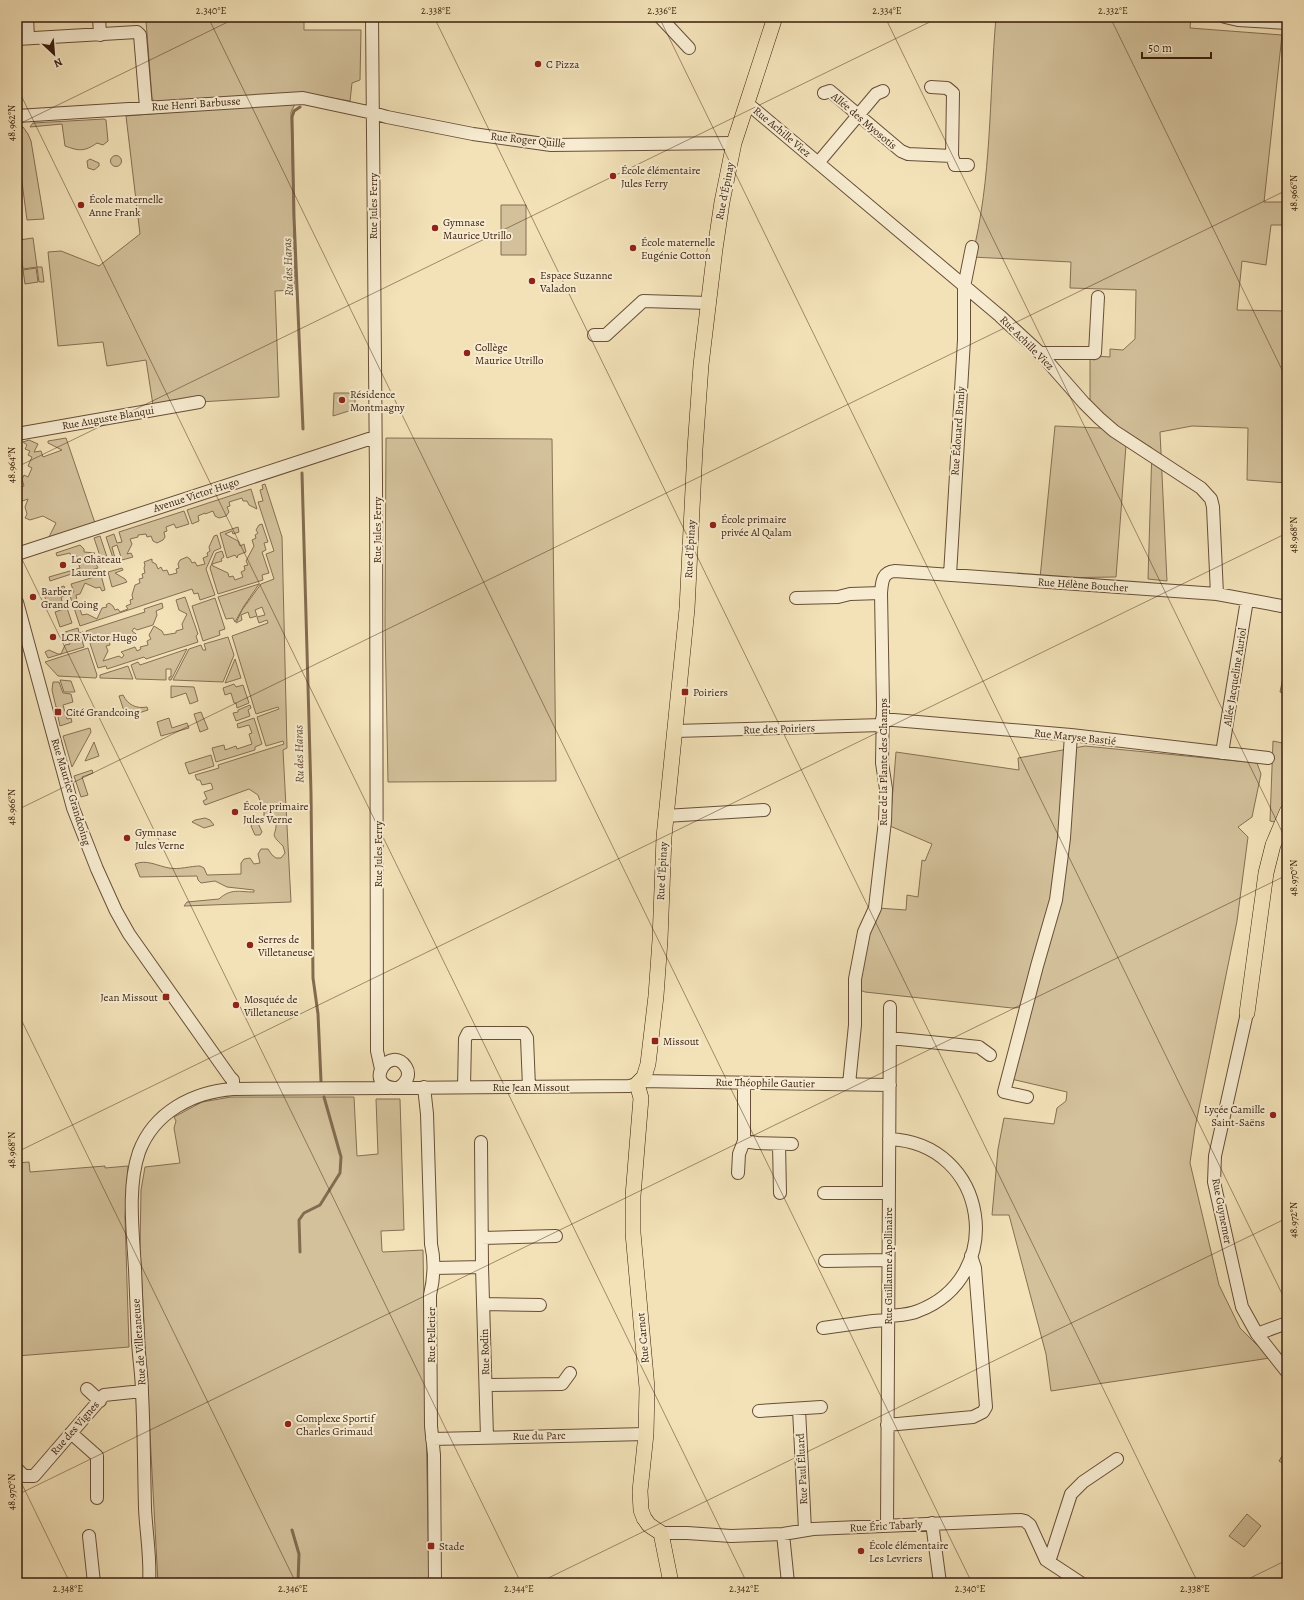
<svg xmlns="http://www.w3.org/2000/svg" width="1304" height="1600" font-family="Alegreya,serif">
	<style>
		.green { fill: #d3c19b; stroke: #866f54 }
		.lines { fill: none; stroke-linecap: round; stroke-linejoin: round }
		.stream { stroke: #836b50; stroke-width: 3 }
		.minor-casing { stroke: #684e37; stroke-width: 14 }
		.major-casing { stroke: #391d0c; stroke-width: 16 }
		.minor { stroke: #f7ecd1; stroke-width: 12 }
		.major { stroke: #f3e2b8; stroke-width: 15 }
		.ticks { fill: none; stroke: #391d0c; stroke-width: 1; stroke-opacity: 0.45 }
		.poi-dot { fill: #8f2418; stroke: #f7ecd1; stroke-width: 1.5 }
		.labels { text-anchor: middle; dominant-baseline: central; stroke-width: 4; stroke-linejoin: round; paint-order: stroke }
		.poi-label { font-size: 11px; fill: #391d0c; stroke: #f7ecd1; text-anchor: start }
		.street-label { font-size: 11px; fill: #391d0c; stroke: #f7ecd1 }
		.water-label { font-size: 12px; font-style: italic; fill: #644a34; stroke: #f7ecd1 }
		.neatline { fill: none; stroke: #391d0c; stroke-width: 1.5 }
		.ticks-label { font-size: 10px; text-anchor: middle; fill: #391d0c }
	</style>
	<rect width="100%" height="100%" fill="#f3e2b8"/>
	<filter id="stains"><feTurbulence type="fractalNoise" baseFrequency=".005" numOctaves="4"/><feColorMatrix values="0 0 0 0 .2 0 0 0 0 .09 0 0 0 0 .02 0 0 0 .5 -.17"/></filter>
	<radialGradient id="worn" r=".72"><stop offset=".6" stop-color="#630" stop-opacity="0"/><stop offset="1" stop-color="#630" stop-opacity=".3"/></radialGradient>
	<path class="green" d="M131,17H304V30H361L360,80L352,83L350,101L301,93L155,102L152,98L146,21L132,22Z
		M996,17H1191L1190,28L1282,35L1264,202H1287V225H1271L1266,265L1242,261L1237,310L1287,311V483L1247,480L1248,428L1192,426L1160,432L1167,581L1148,579L1152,448L1127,432L1116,577L1040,578L1055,426L1101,428L1104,418L1090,408V359L1095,360V356L1110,357V349L1123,350L1135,339L1136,290L1070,288L1071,262L972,257C992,178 989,98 996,17Z
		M296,102L291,112L295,290L275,291L279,397L153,405L146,360L107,366L103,342L58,346L48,252L61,251L99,266L140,234L126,116Z
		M104,119L106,120L108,141L103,145L97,143C84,152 79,151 65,146L62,124L30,127L33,123Z
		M17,127H23L28,134L31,141L44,219L27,220L17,145Z
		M110.5 161a5.5 5.5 0 1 1 11 0a5.5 5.5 0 1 1-11 0Z
		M90,159L99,163V166L94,170L88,168L87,161Z
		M501,205H526V255H501Z
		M33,238L37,267L23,269L19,240Z
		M37,267H42L44,282H39Z
		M36,268L38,282L25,284L23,270Z
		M334,393H355V409L333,416Z
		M66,438L95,523L49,537L56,523L43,516L30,520L25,518L27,514L25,507L28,499L17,503V489L24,486L22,479L24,475L28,477L32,468L28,466L32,457L28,455L30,451L25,449L27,445L23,442L29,440L38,444L34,452L41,451L43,457L62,450L48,443V441Z
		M386,438L552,439L556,781L388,782L385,623Z
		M265,484L282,537L287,748L283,750L291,902L184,906L187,902L219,899C231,888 239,892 254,892V890L227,887L215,881L201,883L198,880L197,876L140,877L135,864C146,859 158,866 169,868C179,870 190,866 200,866L204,868L207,875L241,874V863L244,859L250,858L254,864L260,863L258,854L261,849H268L272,855L276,858H281L285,853L283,846C268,832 277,837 276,822L273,819L264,816V805L260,801L258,795L249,789L205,805L203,801L207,799L204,792L213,789L211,783L202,785L200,780H197L195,775L219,768L218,765L284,744L283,741L266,746L257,717L279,709L278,707L256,714L232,636L268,623L267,620L259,623L257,617L265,615L262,607L255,610L257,616L250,618L248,612L241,615L242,620L236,623L242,610L261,584L274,579L266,554L274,551L258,502L263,501L260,490L263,489L262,485Z
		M251,489L257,509L249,505L247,501H243L242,498L229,502L230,506L227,507L229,512L226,516L219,518L215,516L213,511L205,514V513L198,516L199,521L192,524L187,510Z
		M184,511L189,524L176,528L174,524L166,527L167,531L164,532L165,537L163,540L157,543L153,541L151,536L147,537L146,534L138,535V537L130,539L132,544L127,554L131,553L133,557L122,560L117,545L112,547L115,558H113L106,537L114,534L117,543L122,542L119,532Z
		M262,524L268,542L264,543L266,550L262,552L269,573L262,575L263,580L218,594L210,568L216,553L222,551L224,557L221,559L222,561L212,564L213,566L228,573L229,577L233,576L235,580L243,577L241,572L245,570L244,566L248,565L246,561L254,546L252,540L256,538L255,535L258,533L256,530L259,525Z
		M238,527L239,532L233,534L232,531L225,534L238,541L240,546L244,544L246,552L238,555L237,558L235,555L227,558L220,533Z
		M217,535L221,548L214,551L206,569L215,595L200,600L198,593L194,594L192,589L80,626L69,593L74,592L71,584L101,575L105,590L102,591L100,587L96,588L85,583L80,594L76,595L78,607H79L82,615L87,614L97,619L102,608L107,607L106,605L109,603L113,606L115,610L118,609L120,612L128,609L126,606L131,604L130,600L133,599L132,595L135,585L140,583L139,579L143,578L142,574L145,573L144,568L145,565L144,562L152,559V562L156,564L158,569L161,567L163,571L167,570L169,575L177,573L176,569L179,568L178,564L180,560L187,557L190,559L192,563L195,562L197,566L205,564L203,558L208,556L207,553L210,551L209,547L214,536Z
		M100,536L108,560L102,562L94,538Z
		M80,545L84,549V552L95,553L87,560L88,563L96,564L98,568L88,571L87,569L50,581L49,577L80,568L79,565L81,563L77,556L71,557L70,553L57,556L56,553Z
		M122,568L123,570L115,573L125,579L127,582L112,587L108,572Z
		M259,584L244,606L235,622L233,618L226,619L218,597Z
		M64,586L67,596L61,597L62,601L47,605L44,593Z
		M185,597L198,634L196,636L198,642L146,659L144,657L107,669L106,666L98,668L86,631L145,612L144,609L162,603L163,608L156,611L157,615L153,625L137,630L134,628L132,631L136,634L122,639L120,635L116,636L117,639L109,641L110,645L106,646L108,651L103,661L119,656L122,658L124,655L121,652L135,647L137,651L141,649L140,647L148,645L147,641L151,639L149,635L154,626L162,631L164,635L176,633V631L183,629L182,624L187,614L179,610L176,600Z
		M215,598L225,629L219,631L220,635L203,641L192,606Z
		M67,608L72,623L60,627L55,612Z
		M78,628L79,633L83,632L85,639L82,640L84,647L48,658L45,652L49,650L58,654H61L65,645L70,644L69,640L72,639L71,634L66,636L65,632Z
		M228,637L234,655L223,682L173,680L189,649L201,645L203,650H206L204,644Z
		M88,648L97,675L96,678L58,676L45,662Z
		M187,649L171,680H169V677H171V669H166V680L136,679L131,665L138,662L140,665Z
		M235,659L241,678L225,683Z
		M1287,659V695L1280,692Z
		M128,666L133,679L100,678V675Z
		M60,680L71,681L75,692H64Z
		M53,682H59L63,693L71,694L73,702L63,705L67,719L71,718L72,722L60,726L58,717L61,715L62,712L59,708L56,707L52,690Z
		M234,684L236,687L243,685L249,703L237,708L236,703H234L231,693L225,695L223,688Z
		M171,686L194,687L198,701L190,704L186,693L171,698Z
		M123,695C128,705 136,709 147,707L148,710L126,717L119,696Z
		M250,705L251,708L248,710L250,716L236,721L233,713L238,712V710Z
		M201,712L208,729L200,732L194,714Z
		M169,718L172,728L187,723L189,728L161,736L157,722Z
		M254,718L262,744L255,747V750L216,762L212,748L224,745L225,750L236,746L237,749L252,744L249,734L252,733L249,725L238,728L237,724Z
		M90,728L91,732L72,767L63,736Z
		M1273,741L1287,744V825L1270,821Z
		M94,742L99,756L85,761Z
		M1085,746L1257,763L1261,774L1252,817L1238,827L1248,837L1237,921L1195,1128L1190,1163L1219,1285L1240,1328L1270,1358L1051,1391L1046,1354L1009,1215H992L998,1149L1004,1118L1054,1124L1057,1108L1066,1101L1067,1092L1011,1079L1028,1007L1012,1008L865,992L860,990L863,952L878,908L906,910L907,895L918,897L922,860L925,861L932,844L890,826L896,752L1019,770L1018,758Z
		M211,755L214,766L189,774L185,763Z
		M92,770L93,773L82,777L88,795L81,797L74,776Z
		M205,818L210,820L214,825L204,828L192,822L195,820Z
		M257,821L262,832L260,835H255L251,826L254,822Z
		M231,1097H354L357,1156L378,1154L376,1099H400L404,1230L381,1231L382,1251L383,1252L423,1250L429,1583H158L140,1249L141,1190L145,1167L180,1163L174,1128L176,1121L174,1117L202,1102Z
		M29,1162L30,1172L105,1166V1168L128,1166L125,1217L129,1347L17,1356V1163Z
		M1287,1448V1466L1279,1461Z
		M1247,1514L1261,1526L1244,1547L1229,1536Z"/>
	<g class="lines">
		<path class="stream" d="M300,107L294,111L292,117L294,217L303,429
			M302,473L311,793L313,978L318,1014L321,1081
			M300,1252L299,1220L304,1213L320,1205L340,1173L341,1157L324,1097
			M292,1530L299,1554L298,1583"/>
		<g class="minor-casing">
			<path id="minor" d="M27,17L28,38
				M99,17L100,35
				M372,17L376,478L377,1051L381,1069
				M660,17L689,48
				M1225,17L1238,20L1287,23
				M17,39L137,32L140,35L146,107
				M931,87L947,88L953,93L952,156L955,165H968
				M824,93L830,91L901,151L908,154L952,156
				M747,103L1000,316L1040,353L1084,403L1099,418L1114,431L1201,488L1211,499L1213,507L1217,594
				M17,116L303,98L373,113L387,117L473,134L551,145L734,143
				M818,163L876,94L883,91
				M594,335H606L643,301L709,303
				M1040,353H1095L1098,297
				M17,434L199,402
				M17,554L375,437
				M950,575L964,340V287L972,247
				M796,598L838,597L850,594L881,593
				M17,602L73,808L97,869L116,911L129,934L230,1077L233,1080V1089
				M882,719L1071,735L1268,758
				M675,731L882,725
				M1222,753L1247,600
				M665,816L764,810
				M1247,1013L1215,1156L1214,1182L1242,1307L1257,1334L1287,1372
				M890,1038L979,1047L990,1055
				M640,1081L890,1085
				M849,1084L855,1025V979L864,932L875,908L885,821L886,789L882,763L883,705L881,593C882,582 882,572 895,571L1217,594L1287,607
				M424,1087L427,1114L431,1244C435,1261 434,1278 430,1295L431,1426L434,1455L435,1583
				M464,1087L465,1039L468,1033H524L527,1038L529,1087
				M398,1088C406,1084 411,1075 406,1067C391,1044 363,1083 393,1088L629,1086L637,1084
				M1027,1097L1004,1092L1037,966L1056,900L1064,838L1071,735
				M744,1141L757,1143L792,1144
				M481,1142L482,1267L487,1437
				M779,1144L780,1193
				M738,1173L739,1154L744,1141V1083
				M824,1193H888
				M482,1238L556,1236
				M825,1261L888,1260
				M434,1268L482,1267
				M484,1304L540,1305
				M889,1316C899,1315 909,1315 918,1311C1008,1277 989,1143 889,1139
				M823,1328L873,1321L888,1320
				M1257,1334L1287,1323
				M487,1385L562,1384L570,1373
				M87,1389L100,1401
				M799,1409L805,1530
				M759,1411L821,1407
				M887,1425L973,1417L983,1412L986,1407L975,1268L971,1256
				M71,1433L97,1456V1498
				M432,1439L646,1434
				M17,1469L24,1476H34L104,1395L142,1391
				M932,1523L940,1583
				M887,1526L890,1007
				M661,1533H687L731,1536L783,1534L813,1529L1021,1520L1025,1521L1030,1525L1046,1560L1081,1583
				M783,1534L788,1583
				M89,1536L94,1583
				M1049,1562L1071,1494L1083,1482L1117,1459
				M149,1583C151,1559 146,1532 145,1508C144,1470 144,1431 142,1393C142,1376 139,1359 138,1342C137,1318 136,1294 135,1269C133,1233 127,1187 139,1152C154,1112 193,1092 233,1089L389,1088"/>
		</g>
		<g class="major-casing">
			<path id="major" d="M1247,1013L1266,873L1273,845L1287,812
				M671,1583L661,1533L649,1525L644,1518L641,1510L640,1491L646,1434L647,1388L633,1233V1196L641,1098L637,1084L644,1077L648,1064L656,996L660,940L664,837L687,609L695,449L701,365L715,249L722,202L734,143L775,17"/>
		</g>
		<use href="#minor" class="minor"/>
		<use href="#major" class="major"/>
	</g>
	<path class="ticks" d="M208,17L972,1583M434,17L1198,1583M659,17L1287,1304M885,17L1287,842M1110,17L1287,380M17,87L747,1583M17,125L238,17M17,467L940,17M17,549L521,1583M17,810L1287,190M17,1011L296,1583M17,1152L1287,533M17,1474L70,1583M17,1495L1287,875M538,1583L1287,1218M1240,1583L1287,1560"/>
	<g class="poi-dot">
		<circle cx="538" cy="64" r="4"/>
		<circle cx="613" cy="176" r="4"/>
		<circle cx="81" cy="205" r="4"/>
		<circle cx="435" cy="228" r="4"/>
		<circle cx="633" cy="248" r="4"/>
		<circle cx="532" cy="281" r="4"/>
		<circle cx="467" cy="353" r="4"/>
		<circle cx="342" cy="400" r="4"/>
		<circle cx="713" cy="525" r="4"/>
		<circle cx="63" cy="565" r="4"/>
		<circle cx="33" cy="597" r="4"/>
		<circle cx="53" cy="637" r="4"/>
		<rect x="681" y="688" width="8" height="8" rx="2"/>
		<rect x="54" y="708" width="8" height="8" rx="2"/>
		<circle cx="235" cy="812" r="4"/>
		<circle cx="127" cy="838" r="4"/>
		<circle cx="250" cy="945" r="4"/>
		<rect x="162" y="993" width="8" height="8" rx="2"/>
		<circle cx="236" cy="1005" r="4"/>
		<rect x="651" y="1037" width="8" height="8" rx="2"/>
		<circle cx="1273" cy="1115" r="4"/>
		<circle cx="288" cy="1424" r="4"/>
		<rect x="427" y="1542" width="8" height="8" rx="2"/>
		<circle cx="861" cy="1551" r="4"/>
	</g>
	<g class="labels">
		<g class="poi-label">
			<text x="546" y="64">C Pizza</text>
			<text x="621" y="170">École élémentaire<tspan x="621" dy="13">Jules Ferry</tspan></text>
			<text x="89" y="199">École maternelle<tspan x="89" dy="13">Anne Frank</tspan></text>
			<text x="443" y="222">Gymnase<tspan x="443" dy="13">Maurice Utrillo</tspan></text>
			<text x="641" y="242">École maternelle<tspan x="641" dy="13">Eugénie Cotton</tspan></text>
			<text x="540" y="275">Espace Suzanne<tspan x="540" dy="13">Valadon</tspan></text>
			<text x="475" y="347">Collège<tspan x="475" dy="13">Maurice Utrillo</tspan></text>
			<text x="350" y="394">Résidence<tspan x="350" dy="13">Montmagny</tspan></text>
			<text x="721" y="519">École primaire<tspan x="721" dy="13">privée Al Qalam</tspan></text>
			<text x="71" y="559">Le Château<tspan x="71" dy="13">Laurent</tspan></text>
			<text x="41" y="591">Barber<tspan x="41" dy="13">Grand Coing</tspan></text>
			<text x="61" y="637">LCR Victor Hugo</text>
			<text x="693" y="692">Poiriers</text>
			<text x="66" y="712">Cité Grandcoing</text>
			<text x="243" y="806">École primaire<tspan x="243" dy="13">Jules Verne</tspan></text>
			<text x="135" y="832">Gymnase<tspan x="135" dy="13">Jules Verne</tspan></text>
			<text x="258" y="939">Serres de<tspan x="258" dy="13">Villetaneuse</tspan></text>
			<text x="158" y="997" text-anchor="end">Jean Missout</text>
			<text x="244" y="999">Mosquée de<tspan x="244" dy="13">Villetaneuse</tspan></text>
			<text x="663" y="1041">Missout</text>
			<text x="1265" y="1109" text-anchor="end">Lycée Camille<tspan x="1265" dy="13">Saint-Saëns</tspan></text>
			<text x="296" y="1418">Complexe Sportif<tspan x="296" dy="13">Charles Grimaud</tspan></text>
			<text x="869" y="1545">École élémentaire<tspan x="869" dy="13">Les Levriers</tspan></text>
			<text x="439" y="1546">Stade</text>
		</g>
		<g class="street-label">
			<text transform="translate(196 104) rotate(-4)">Rue Henri Barbusse</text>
			<text transform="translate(864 121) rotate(40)">Allée des Myosotis</text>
			<text transform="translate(782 132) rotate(40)">Rue Achille Viez</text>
			<text transform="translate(528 140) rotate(6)">Rue Roger Quille</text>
			<text transform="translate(725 191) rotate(-79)">Rue d'Épinay</text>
			<text transform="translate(373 206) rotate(-90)">Rue Jules Ferry</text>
			<text transform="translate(1027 343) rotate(45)">Rue Achille Viez</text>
			<text transform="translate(108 418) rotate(-10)">Rue Auguste Blanqui</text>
			<text transform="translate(958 431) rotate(-86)">Rue Édouard Branly</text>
			<text transform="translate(196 495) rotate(-18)">Avenue Victor Hugo</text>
			<text transform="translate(377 530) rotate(-90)">Rue Jules Ferry</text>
			<text transform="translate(690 549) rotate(-87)">Rue d'Épinay</text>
			<text transform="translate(1083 585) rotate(4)">Rue Hélène Boucher</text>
			<text transform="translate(1235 677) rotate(-81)">Allée Jacqueline Auriol</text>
			<text transform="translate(779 729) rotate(-2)">Rue des Poiriers</text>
			<text transform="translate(1075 737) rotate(6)">Rue Maryse Bastié</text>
			<text transform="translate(883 762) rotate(-90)">Rue de la Plante des Champs</text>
			<text transform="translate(71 792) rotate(73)">Rue Maurice Grandcoing</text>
			<text transform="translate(378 854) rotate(-90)">Rue Jules Ferry</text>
			<text transform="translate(662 871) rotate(-87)">Rue d'Épinay</text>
			<text transform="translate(765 1083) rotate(1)">Rue Théophile Gautier</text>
			<text x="531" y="1087">Rue Jean Missout</text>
			<text transform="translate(1222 1211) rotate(79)">Rue Guynemer</text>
			<text transform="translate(888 1266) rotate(-90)">Rue Guillaume Apollinaire</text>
			<text transform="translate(431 1335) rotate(-90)">Rue Pelletier</text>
			<text transform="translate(643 1338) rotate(-95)">Rue Carnot</text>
			<text transform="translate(139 1342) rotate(-94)">Rue de Villetaneuse</text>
			<text transform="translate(485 1352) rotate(-92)">Rue Rodin</text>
			<text transform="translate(75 1428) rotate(-49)">Rue des Vignes</text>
			<text transform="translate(539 1436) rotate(-1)">Rue du Parc</text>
			<text transform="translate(802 1469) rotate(-93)">Rue Paul Éluard</text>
			<text transform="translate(886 1526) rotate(-3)">Rue Éric Tabarly</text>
		</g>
		<g class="water-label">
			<text transform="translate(288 267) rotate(-92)">Ru des Haras</text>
			<text transform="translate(299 754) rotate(-91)">Ru des Haras</text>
		</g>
	</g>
	<rect width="1304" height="1600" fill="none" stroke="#f3e2b8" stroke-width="44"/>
	<g transform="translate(54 54) rotate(154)" stroke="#f7ecd1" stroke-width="3" paint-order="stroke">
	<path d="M0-3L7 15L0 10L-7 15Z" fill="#391d0c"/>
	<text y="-6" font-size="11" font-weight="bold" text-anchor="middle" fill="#391d0c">N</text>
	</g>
	<path d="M1142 52v6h69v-6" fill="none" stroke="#391d0c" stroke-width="2"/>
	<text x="1148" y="52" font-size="12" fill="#391d0c" stroke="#f7ecd1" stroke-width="3" paint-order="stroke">50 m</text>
	<rect x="22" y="22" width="1260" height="1556" class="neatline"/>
	<g class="ticks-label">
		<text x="211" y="14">2.340°E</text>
		<text x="436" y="14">2.338°E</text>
		<text x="662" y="14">2.336°E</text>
		<text x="887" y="14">2.334°E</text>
		<text x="1113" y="14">2.332°E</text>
		<text transform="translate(11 123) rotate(-90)" y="4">48.962°N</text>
		<text transform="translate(1293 193) rotate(-90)" y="4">48.966°N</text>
		<text transform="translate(11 465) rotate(-90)" y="4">48.964°N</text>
		<text transform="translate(1293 535) rotate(-90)" y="4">48.968°N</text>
		<text transform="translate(11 807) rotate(-90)" y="4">48.966°N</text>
		<text transform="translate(1293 878) rotate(-90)" y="4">48.970°N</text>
		<text transform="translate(11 1150) rotate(-90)" y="4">48.968°N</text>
		<text transform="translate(1293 1220) rotate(-90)" y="4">48.972°N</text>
		<text transform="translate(11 1492) rotate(-90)" y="4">48.970°N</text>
		<text x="68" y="1592">2.348°E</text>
		<text x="293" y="1592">2.346°E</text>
		<text x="519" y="1592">2.344°E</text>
		<text x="744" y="1592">2.342°E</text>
		<text x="970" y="1592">2.340°E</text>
		<text x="1195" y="1592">2.338°E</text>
	</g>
	<rect width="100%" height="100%" filter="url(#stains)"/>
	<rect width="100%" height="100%" fill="url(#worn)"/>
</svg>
